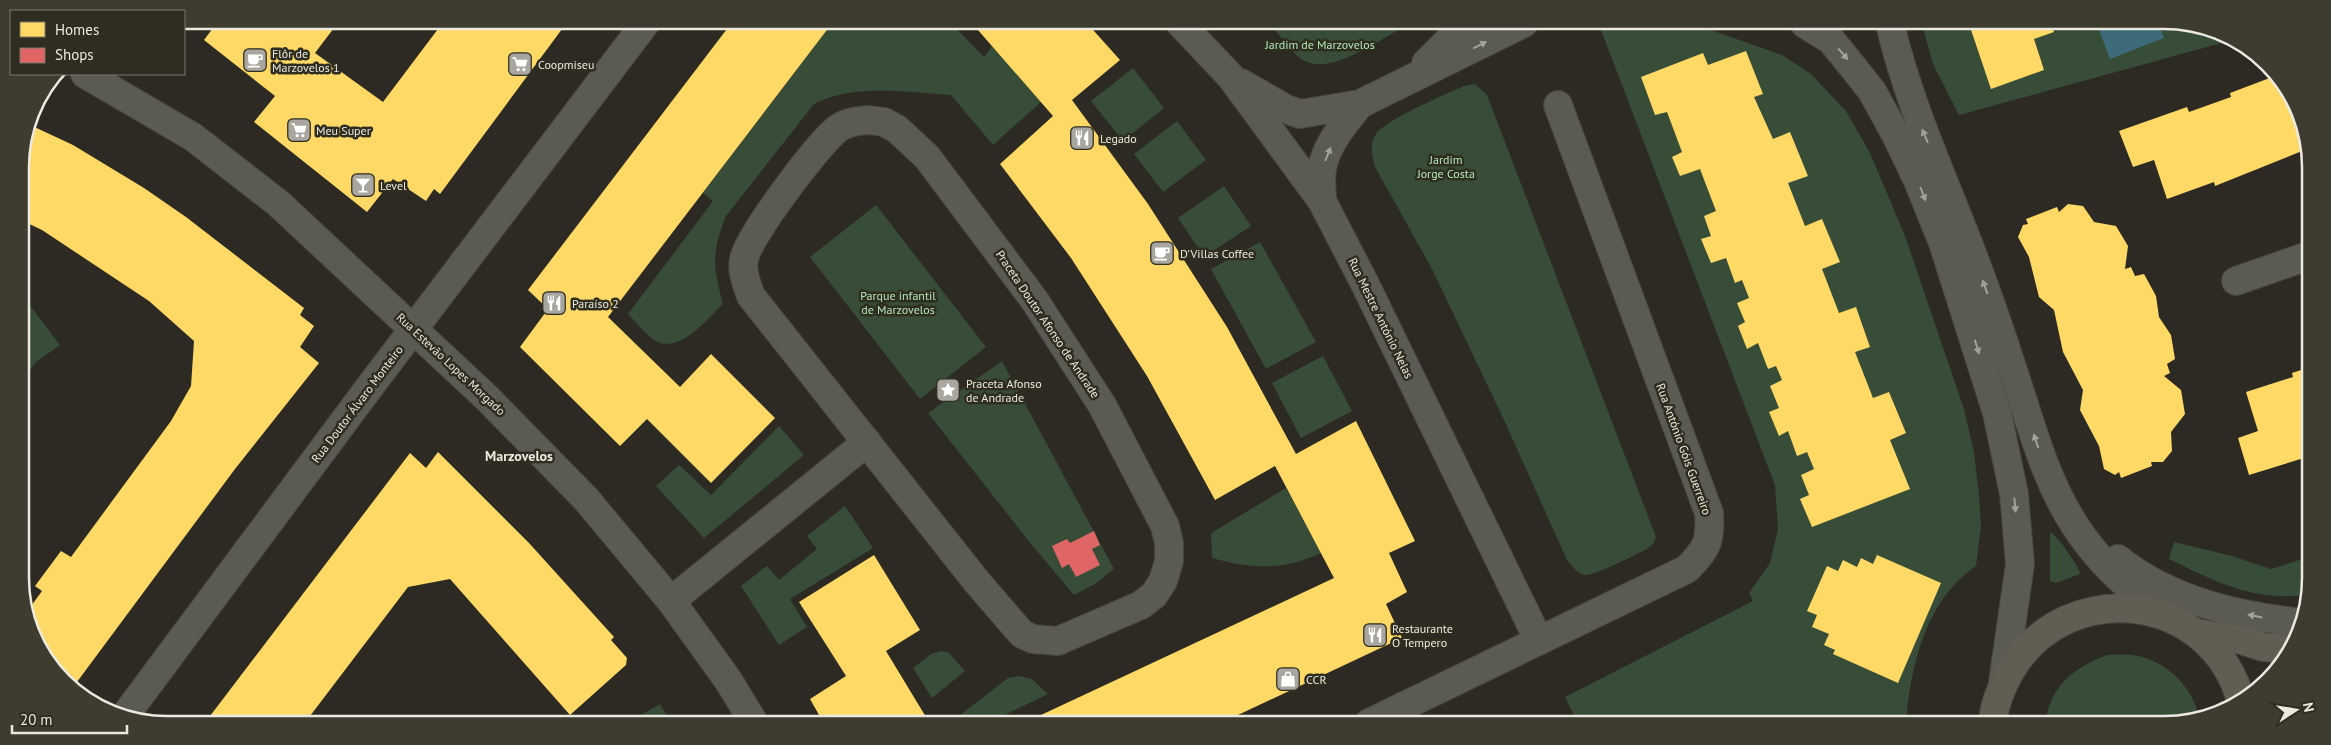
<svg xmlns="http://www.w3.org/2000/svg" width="2331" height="745" font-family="'PT Sans',sans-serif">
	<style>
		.green { fill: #374d38 }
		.water { fill: #3e6b7a }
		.homes { fill: #ffd966 }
		.shops { fill: #e06666 }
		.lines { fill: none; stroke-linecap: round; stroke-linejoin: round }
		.street-casing { stroke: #47453e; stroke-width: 30 }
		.secondary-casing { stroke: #47453e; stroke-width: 30 }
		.primary-casing { stroke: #47453e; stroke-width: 30 }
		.street { stroke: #5b5a53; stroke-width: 28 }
		.secondary { stroke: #5b5a53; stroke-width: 28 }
		.primary { stroke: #625d52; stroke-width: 28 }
		.oneway { fill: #a3a29a }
		.labels { text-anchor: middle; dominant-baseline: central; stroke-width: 5; stroke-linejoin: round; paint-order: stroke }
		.park-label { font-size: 12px; fill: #b0e9b7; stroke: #2f2d1f }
		.poi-label { font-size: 12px; fill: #ebe9e0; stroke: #2f2d1f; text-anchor: start }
		.street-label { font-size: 12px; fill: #ebe9e0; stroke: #2f2d1f }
		.neighbourhood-label { font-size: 14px; font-weight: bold; fill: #ebe9e0; stroke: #2f2d1f }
		.rim { fill: none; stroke: #ebe9e0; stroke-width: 2.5 }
	</style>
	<rect width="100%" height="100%" fill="#2c2a22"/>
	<path class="green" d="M833,22H950L984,57L992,46L1041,102L993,145L951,95C905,92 856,83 814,104L726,216C711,254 713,266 723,304C707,319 679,356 654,340C645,334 636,322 628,314L713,201L703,193Z
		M1270,23H1410C1386,36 1334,74 1307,62C1292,56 1280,35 1270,23Z
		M1626,24H1684L1708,29L1782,55L1811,74L1846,111L1870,153L1905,236L1964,409L1974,452L1979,495L1981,526L1976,566C1926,599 1910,667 1906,724L1578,723L1565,697L1753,601L1749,593L1770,563L1778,529L1775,485L1601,30Z
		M1922,24L2203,25L2229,41L1959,115L1933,64Z
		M1133,68L1164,108L1123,141L1091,101Z
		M1475,84L1487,95L1656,537L1653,544L1647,549C1636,554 1595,576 1585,575C1578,574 1572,566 1567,560L1504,420L1432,269L1375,167C1372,156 1369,145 1376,134C1385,120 1446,94 1464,86Z
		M1177,121L1206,160L1163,192L1134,154Z
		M1224,186L1251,226L1204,257L1178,218Z
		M876,205L986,347L920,399L810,257Z
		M1260,242L1316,342L1266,369L1211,269Z
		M21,298L25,299L60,345L36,362L22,382Z
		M1323,356L1352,411L1301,438L1272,383Z
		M1002,361L1114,569L1095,584L1074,595L1031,544L928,413Z
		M779,426L804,455L704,538L656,486L679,465L711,495Z
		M1286,488L1321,553C1283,571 1251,569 1212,558L1211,533Z
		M845,506L873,548L790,599L807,627L779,645L741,586L767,566L779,580L817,549L807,536Z
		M2050,532C2056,534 2080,567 2080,574L2056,583L2050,581Z
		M2174,542L2232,556L2271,569L2306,558V595C2252,601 2216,582 2169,559Z
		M941,651L949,653L965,671L932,698L913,668L931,654Z
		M2107,655C2115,655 2123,654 2131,655C2164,658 2195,687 2199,720L2174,725L2045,724C2050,686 2073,668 2107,655Z
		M1019,676L1032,679L1048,694L990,722H951L1008,678Z
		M660,704L670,721H630Z"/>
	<path class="water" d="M2103,25H2159L2164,38L2110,59L2098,27Z"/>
	<path class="homes" d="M219,20H340L315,53L383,102L444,21H568L440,194L434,189L426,201L393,179L367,212L254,122L275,96L204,40Z
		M733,21L833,22L608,317L680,387L711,354L775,418L711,483L647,419L620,446L520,347L548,309L528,290Z
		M971,22H1086L1120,60L1072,100L1148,204L1227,327L1296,454L1356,421L1415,541L1389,553L1407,592L1386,604L1402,638L1223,722H1026L1334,578L1275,466L1215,500L1147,376L1071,258L1000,164L1053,116Z
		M1969,24L2051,25L2054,32L2034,39L2044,70L1991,89Z
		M1746,51L1763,94L1754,97L1773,139L1790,132L1808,176L1788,183L1805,226L1822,219L1840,262L1822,269L1839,313L1856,307L1870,347L1855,352L1873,398L1889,392L1906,433L1890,440L1910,489L1812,527L1800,499L1809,495L1801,475L1814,469L1807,452L1797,456L1788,431L1779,436L1769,412L1779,408L1770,386L1782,380L1776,366L1768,369L1758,343L1747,349L1738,326L1745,322L1737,303L1749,298L1742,280L1735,283L1726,258L1711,263L1701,239L1711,236L1704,216L1716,211L1700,169L1680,176L1672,157L1682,152L1667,112L1655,115L1641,77L1703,53L1708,65Z
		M2275,76L2277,81L2279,80L2308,138V155L2304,156L2302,151L2215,186L2214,182L2167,199L2154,160L2133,167L2119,131L2187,107L2189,112L2231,97L2230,93Z
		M28,124L73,145L144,188L186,217L304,308L300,315L314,326L300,347L319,363L235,469L74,686L56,675L26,613L42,591L35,586L61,551L71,557L171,421L191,386L194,341L149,301L42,230L21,220L20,157Z
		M2068,204L2083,206L2094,222L2116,226L2128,246L2125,269L2131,267L2135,276L2144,274L2156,296L2159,317L2171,335L2175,359L2167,364L2170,373L2164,376L2181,390L2185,414L2171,432L2172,451L2163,462H2151L2152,466L2121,478L2119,472L2115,475L2104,469L2099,446L2080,410L2083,390L2063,352L2054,310L2039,297L2029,257L2018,237L2023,225L2028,224L2026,219L2057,207L2059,212Z
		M2307,368V457L2249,475L2238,438L2258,431L2246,392L2293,377L2292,373Z
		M438,452L529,543L614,637L611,640L627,658L626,665L570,715L450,579L408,587L307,720H207L410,453L426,468Z
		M874,555L920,630L886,651L929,722H823L810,699L846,676L799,602Z
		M1877,555L1941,583L1898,683L1833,654L1835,650L1824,645L1829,634L1812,627L1817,615L1807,611L1827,566L1838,571L1843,560L1857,567L1861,558L1873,564Z"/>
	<path class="shops" d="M1094,531L1100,545L1092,549L1100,565L1076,577L1069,564L1062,568L1052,546L1067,539L1070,543Z"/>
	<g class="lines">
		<g class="street-casing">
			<path id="street" d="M1180,23L1231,77L1322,201L1365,284L1539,641
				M1426,63L1466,23
				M1241,83L1286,109L1300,114L1360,104L1524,23
				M869,120L884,122L897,129L927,157L1035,301L1102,405L1165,526L1169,543V561L1163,581L1154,595L1141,605L1058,641L1033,639L1022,634L977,582L751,296C747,285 741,271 744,259C749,235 816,147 836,130C845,122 857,121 869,120Z
				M1322,201C1322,191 1320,179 1322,169C1326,144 1345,123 1360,104
				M2236,281L2308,256
				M671,601L867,442
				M1369,723L1687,569C1707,549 1711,541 1709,513L1558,105"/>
		</g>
		<g class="secondary-casing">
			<path id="secondary" d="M1805,24L1831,40L1848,61L1872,91L1896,135L1918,181L1943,243L1997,413L2014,494L2020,564L2003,682
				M1890,24C1912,118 1956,204 1987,294C2000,329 2011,364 2022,398C2036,442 2049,485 2074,524C2098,562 2130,591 2167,616
				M85,74L193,137L278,203L487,398L586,499L671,601L728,680L753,721
				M2118,559C2170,601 2238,616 2303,623
				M124,717L371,385L647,21"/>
		</g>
		<g class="primary-casing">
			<path id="primary" d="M2197,633L2241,640L2263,647L2291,649
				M1993,724C1993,707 2002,685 2011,670C2068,575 2212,593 2241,701"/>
		</g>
		<use href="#street" class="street"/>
		<use href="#secondary" class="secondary"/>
		<use href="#primary" class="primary"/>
	</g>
	<defs><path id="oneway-solid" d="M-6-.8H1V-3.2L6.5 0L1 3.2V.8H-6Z" transform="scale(1.25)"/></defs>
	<g class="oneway">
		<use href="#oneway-solid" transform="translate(1480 45) rotate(-27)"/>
		<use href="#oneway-solid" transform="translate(1843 54) rotate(49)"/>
		<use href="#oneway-solid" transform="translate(1925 136) rotate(-113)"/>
		<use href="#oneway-solid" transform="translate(1328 154) rotate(-68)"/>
		<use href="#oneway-solid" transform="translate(1923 194) rotate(69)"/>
		<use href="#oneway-solid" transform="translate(1985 287) rotate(-110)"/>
		<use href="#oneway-solid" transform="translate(1977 347) rotate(73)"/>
		<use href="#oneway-solid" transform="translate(2036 441) rotate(-108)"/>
		<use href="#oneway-solid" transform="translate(2015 505) rotate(85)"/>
		<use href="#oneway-solid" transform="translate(2255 616) rotate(-168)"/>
	</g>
	<defs>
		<g id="cafe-square" transform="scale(1.25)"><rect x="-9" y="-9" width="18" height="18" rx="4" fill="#a8a69e" stroke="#2f2d1f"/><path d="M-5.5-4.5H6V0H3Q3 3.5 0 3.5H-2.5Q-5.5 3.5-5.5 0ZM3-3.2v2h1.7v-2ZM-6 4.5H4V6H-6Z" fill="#fff"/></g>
		<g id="supermarket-square" transform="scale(1.25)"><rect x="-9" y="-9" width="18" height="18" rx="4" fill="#a8a69e" stroke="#2f2d1f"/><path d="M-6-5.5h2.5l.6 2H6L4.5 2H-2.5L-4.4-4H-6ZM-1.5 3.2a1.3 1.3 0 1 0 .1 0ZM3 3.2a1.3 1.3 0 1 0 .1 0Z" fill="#fff"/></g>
		<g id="restaurant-square" transform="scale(1.25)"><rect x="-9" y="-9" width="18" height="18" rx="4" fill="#a8a69e" stroke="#2f2d1f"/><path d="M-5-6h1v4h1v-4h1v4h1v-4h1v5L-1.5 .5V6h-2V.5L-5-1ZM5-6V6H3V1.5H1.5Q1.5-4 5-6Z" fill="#fff"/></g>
		<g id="bar-square" transform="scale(1.25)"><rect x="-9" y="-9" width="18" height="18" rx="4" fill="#a8a69e" stroke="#2f2d1f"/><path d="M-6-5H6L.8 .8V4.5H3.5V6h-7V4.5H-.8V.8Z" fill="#fff"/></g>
		<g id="sight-square" transform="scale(1.25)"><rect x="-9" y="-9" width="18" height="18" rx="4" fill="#a8a69e" stroke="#2f2d1f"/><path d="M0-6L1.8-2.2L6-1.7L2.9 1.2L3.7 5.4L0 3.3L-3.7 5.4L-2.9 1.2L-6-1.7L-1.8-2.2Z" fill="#fff"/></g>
		<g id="shop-square" transform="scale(1.25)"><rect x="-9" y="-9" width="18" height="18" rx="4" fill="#a8a69e" stroke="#2f2d1f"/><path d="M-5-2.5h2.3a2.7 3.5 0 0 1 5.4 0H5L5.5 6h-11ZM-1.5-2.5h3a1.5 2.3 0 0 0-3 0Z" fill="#fff"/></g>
	</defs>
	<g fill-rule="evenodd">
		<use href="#cafe-square" x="255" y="60"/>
		<use href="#supermarket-square" x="520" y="64"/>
		<use href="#supermarket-square" x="299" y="130"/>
		<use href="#restaurant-square" x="1082" y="138"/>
		<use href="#bar-square" x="363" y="185"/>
		<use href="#cafe-square" x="1162" y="253"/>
		<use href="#restaurant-square" x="554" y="303"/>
		<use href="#sight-square" x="948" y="390"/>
		<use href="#restaurant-square" x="1375" y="635"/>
		<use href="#shop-square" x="1288" y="679"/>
	</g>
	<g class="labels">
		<g class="park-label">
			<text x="1320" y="44">Jardim de Marzovelos</text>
			<text x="1446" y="159">Jardim<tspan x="1446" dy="14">Jorge Costa</tspan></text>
			<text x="898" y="295">Parque infantil<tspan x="898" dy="14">de Marzovelos</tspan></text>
		</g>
		<g class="poi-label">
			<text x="272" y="53">Flôr de<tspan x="272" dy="14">Marzovelos 1</tspan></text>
			<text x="538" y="64">Coopmiseu</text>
			<text x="316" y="130">Meu Super</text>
			<text x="1100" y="138">Legado</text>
			<text x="380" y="185">Level</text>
			<text x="1180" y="253">D'Villas Coffee</text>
			<text x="572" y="303">Paraíso 2</text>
			<text x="966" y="383">Praceta Afonso<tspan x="966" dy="14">de Andrade</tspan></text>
			<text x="1392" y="628">Restaurante<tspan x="1392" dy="14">O Tempero</tspan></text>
			<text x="1306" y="679">CCR</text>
		</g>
		<g class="street-label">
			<text transform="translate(1381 318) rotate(64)">Rua Mestre António Nelas</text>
			<text transform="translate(1048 324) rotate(56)">Praceta Doutor Afonso de Andrade</text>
			<text transform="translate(451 364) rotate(43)">Rua Estevão Lopes Morgado</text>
			<text transform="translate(357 404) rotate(-53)">Rua Doutor Álvaro Monteiro</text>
			<text transform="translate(1684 449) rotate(70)">Rua António Góis Guerreiro</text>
		</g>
		<g class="neighbourhood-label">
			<text x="519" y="456">Marzovelos</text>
		</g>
	</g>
	<path d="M0 0H2331V745H0ZM167 29H2164A138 138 0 0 1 2302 167V578A138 138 0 0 1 2164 716H167A138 138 0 0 1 29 578V167A138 138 0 0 1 167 29Z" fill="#3e3c2e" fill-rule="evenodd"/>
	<path class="rim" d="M167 29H2164A138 138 0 0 1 2302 167V578A138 138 0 0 1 2164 716H167A138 138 0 0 1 29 578V167A138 138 0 0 1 167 29Z"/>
	<rect x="10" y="10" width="175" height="65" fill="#2f2d1f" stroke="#7a786c"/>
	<rect x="20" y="22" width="25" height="15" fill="#ffd966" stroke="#7a786c"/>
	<text x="55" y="35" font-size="15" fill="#ebe9e0">Homes</text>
	<rect x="20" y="48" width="25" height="15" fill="#e06666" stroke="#7a786c"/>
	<text x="55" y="60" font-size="15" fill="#ebe9e0">Shops</text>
	<g transform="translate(2296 710) rotate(78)" stroke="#2f2d1f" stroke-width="4" paint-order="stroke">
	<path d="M0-4L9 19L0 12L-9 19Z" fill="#ebe9e0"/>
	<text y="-8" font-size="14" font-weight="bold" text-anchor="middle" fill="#ebe9e0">N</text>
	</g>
	<path d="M12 725v8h115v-8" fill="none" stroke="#ebe9e0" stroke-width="2.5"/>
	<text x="20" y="725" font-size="15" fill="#ebe9e0" stroke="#2f2d1f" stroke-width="4" paint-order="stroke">20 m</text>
</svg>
